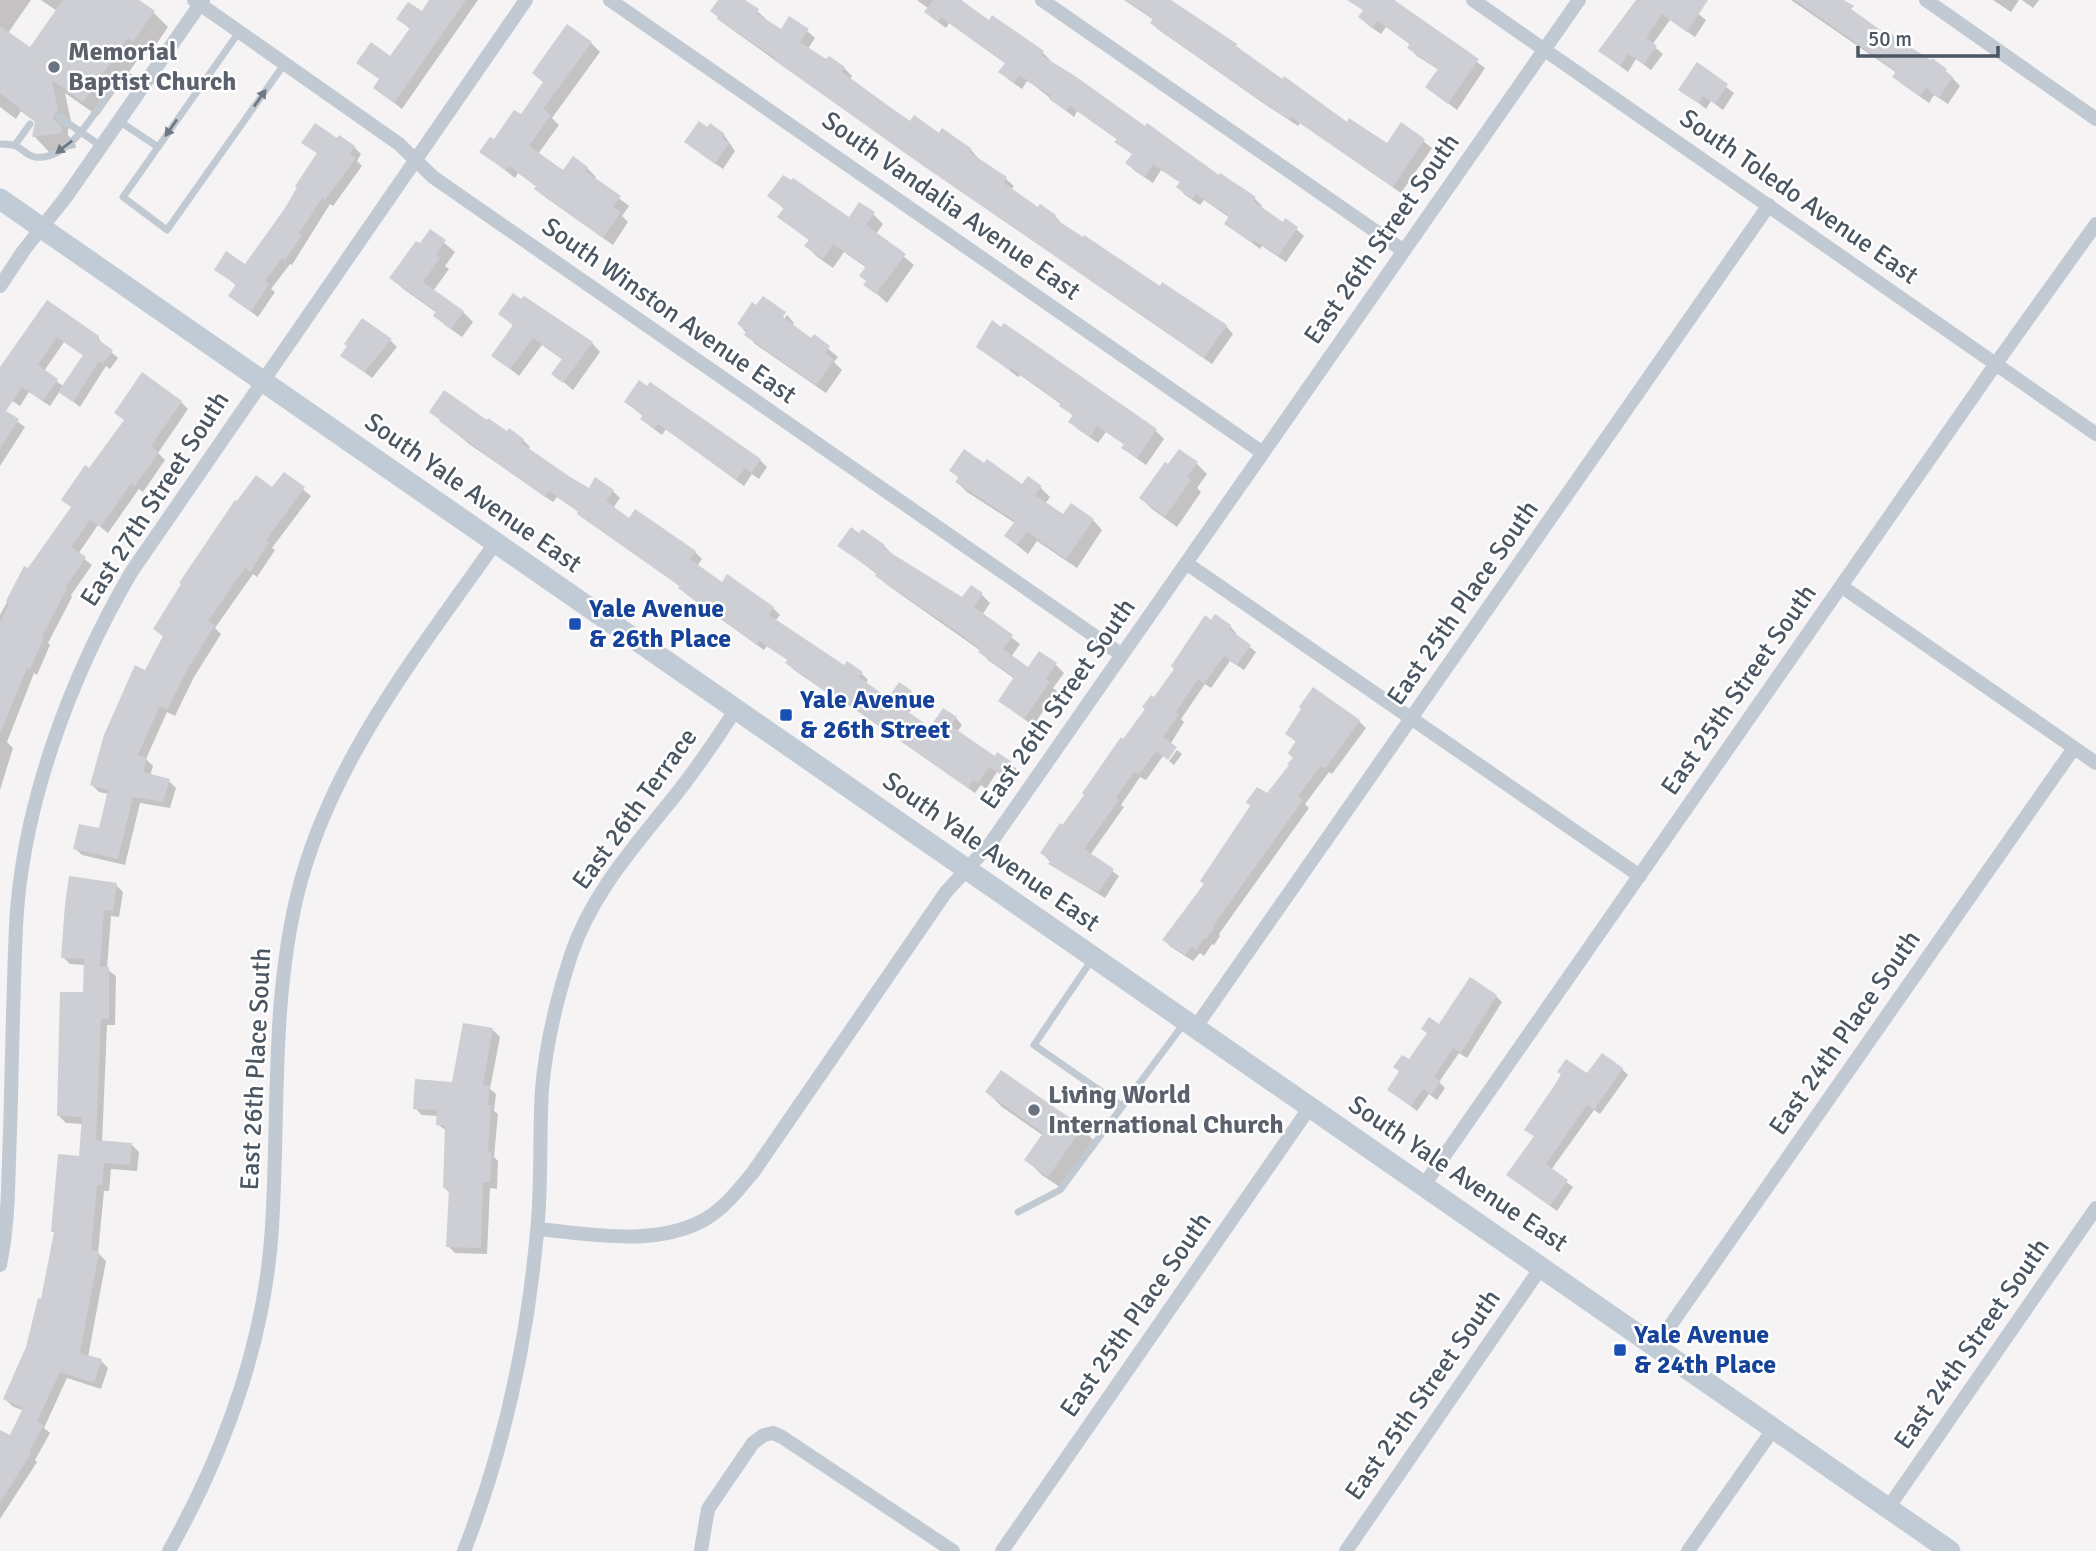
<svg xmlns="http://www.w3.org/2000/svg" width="2096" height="1551" font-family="Signika,sans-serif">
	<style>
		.shadow { fill: #0003; fill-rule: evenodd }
		.building { fill: #cdcfd5 }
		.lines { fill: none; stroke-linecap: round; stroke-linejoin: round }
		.service { stroke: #c1cad2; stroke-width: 7 }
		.minor { stroke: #c1cad2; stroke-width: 14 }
		.secondary { stroke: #c1cbd6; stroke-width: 21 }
		.oneway { fill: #6e7983 }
		.worship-dot { fill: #6b7280; stroke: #fff; stroke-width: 2.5 }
		.transit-dot { fill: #1a4fb4; stroke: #fff; stroke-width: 2.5 }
		.labels { text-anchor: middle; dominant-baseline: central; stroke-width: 5; stroke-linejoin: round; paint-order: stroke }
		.worship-label { font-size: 26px; font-weight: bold; fill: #5b616d; stroke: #fff; text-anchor: start }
		.street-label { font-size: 26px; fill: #4a5661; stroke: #fff }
		.transit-label { font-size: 26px; font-weight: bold; fill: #164399; stroke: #fff; text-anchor: start }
	</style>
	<rect width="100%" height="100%" fill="#f5f3f3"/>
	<path class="shadow" d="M0,0H31L8,33L30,49L57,11L41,0H136L153,12L168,27L149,55L143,52L98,116L65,93L72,126L68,129V135L75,143L76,148L49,152L34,136L38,124L21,111L16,119L0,107Z
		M431,0H478L402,109L375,88L391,58L411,30L399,19L422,14Z
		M720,0H742L757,11L765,18L764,20L781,32L807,31L815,38L808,49L827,62L829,58L844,68L852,76L849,80L911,124L971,150L978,158L977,159L1006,179L1014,186L1011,190L1039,209L1055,216L1062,224L1160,288L1226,326L1233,334L1212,364L918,162L727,26L712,11Z
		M917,0H961L989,22L1018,34L1043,53L1050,60L1049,62L1219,177L1220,175L1255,199L1262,206L1261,208L1283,224L1286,220L1304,236L1286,262L1262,246L1260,249L1226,223L1230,218L1204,200L1200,205L1185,195L1178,187L1181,183L1161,170L1153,183L1135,171L1127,163L1133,155L1117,142L1118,140L1077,111L1074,117L1035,86L1027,81L1022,89L1008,79L1001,72L1006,64L949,23L946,28L934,19L926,12L929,9Z
		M1124,0H1168L1347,124L1387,145L1401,124L1432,148L1401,193L1300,123L1298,126L1263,103L1159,30L1152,23L1154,20Z
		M1349,0H1394L1485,68L1457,110L1427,87L1439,70L1417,56L1409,48L1411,45L1386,27L1381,34L1368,25L1360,17L1364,11Z
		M1637,0H1681L1706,20L1695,37L1670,20L1652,45L1663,54L1651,70L1636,59L1628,72L1600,51Z
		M1791,0H1838L1878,30L1945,70L1960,86L1948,104L1934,95L1929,103L1902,84L1894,76L1897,73Z
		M1993,0H2019L2011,12Z
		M2022,0H2039L2033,8Z
		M591,43L600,52L552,118L559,125L538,154L563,172L587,168L596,177L594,179L629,206L622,216L628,222L613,245L545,197L537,187L518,173L515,178L482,152L521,117Z
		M1697,65L1734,93L1723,110L1711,101L1706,109L1681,89Z
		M724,135L735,151L723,169L693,148Z
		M337,141L354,147L361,154L357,161L362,166L333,206L330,204L292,265L290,264L271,289L275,292L258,317L230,296L237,286L216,269L246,266L286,209L318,154L304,142Z
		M770,196L849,220L873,214L883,224L876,234L914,265L887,303L866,284L868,282L867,268L844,252L833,268L816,256L807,246L810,241L780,217L785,210Z
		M430,231L455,252L445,266L449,269L433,291L463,312L473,322L462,337L445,325L435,315L437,313L402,288L392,278Z
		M522,301L592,343L600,352L573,390L554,374L563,360L542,345L519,376L494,356L514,326L500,314Z
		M47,302L98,337L103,345L118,358L110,369L106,366L80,407L60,391L50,406L29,392L20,406L0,393V371ZM64,342L84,356L64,387L44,371Z
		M787,315L794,323L792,326L811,341L814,337L838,357L834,362L842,370L826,393L755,344L739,324L779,326Z
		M1004,326L1156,431L1164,439L1146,465L1132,455L1124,447L1125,445L1106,432L1098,443L1079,430L1071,422L1074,417L1062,405L1020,375L1018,377L978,346Z
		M390,340L397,347L372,378L342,355Z
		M651,384L760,460L767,467L759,479L752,474L744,486L666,429L662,435L650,426L644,417L626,402L648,389Z
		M181,402L188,409L158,453L165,460L143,492L139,489L108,533L98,525L78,554L92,565L71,595L72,597L48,643L50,645L37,675L34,673L7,742L13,748L0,790V615L25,569L29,571L72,508L90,471Z
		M0,409L25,427L0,466Z
		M438,418L487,423L523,440L530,447L528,450L589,490L613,491L620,498L613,508L630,520L695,552L702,559L697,566L722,584L728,576L773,608L780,615L775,621L844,668L861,673L868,680L865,684L888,700L911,692L918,699L908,714L930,730L956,718L962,725L957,732L995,758L998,755L1018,770L1010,781L997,772L986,789L981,785L975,793L833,694L832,696L794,670L788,663L789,661L767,646L764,650L687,595L681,587L586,520L580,513L557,497L553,502L469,444Z
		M1196,463L1207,474L1197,488L1201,492L1177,527L1152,509L1141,498Z
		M951,470L1023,487H1040L1050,497L1045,504L1063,517L1093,520L1102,530L1077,568L1037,541L1028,554L1006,536L1015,523L967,492L957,482L960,479Z
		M284,474L311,496L272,548L275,550L257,577L253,574L215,628L221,634L194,677L175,716L167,712L146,759L153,766L150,776L169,781L176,788L170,808L140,803L125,865L82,855L75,848L100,830L109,794L99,792L92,785L164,637L155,629Z
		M840,546H884L892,554L962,600L971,587L982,595L990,603L982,615L1020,644L1011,657L1029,669L1056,665L1064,673L1053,688L1057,691L1033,726L1000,700L1015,679L988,660L981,651L886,584L878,575Z
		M1216,616L1230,626L1236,633L1235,635L1256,652L1244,670L1230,661L1211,688L1205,684L1181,719L1184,722L1163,756L1146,780L1140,777L1121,805L1124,807L1090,855L1119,876L1105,898L1057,869L1042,853Z
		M1359,721L1366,728L1332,774L1329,772L1305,804L1309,808L1219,934L1220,936L1214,945L1212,944L1204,956L1200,953L1193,961L1171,947L1164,940L1295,758L1297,743L1287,733Z
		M1177,750L1182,754L1174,765L1169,761Z
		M116,885L123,892L119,917L111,916L107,969L116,976L115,1025H107L102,1143L132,1145L139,1152L137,1171L111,1169L109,1191H104L98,1253L106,1261L88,1357L101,1361L108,1368L101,1389L67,1378L44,1428L50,1433L35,1460L37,1462L0,1519V1432L10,1437L24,1411L12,1406L5,1399L28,1348L80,1158L84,1124L66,1123L59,1116L85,994V965L70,964L63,957Z
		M1496,996L1502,1002L1467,1058L1459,1053L1439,1082L1445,1088L1437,1100L1429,1094L1417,1111L1389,1090L1409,1062L1439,1026Z
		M493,1030L500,1037L490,1089L496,1094L494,1111L498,1114L494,1157L498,1161L497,1189L490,1188L487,1254L455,1253L448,1246L450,1193L444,1187L447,1131L437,1124L438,1116L422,1115L415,1108L453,1084Z
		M1622,1069L1628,1075L1600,1114L1594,1110L1551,1170L1573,1187L1557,1211L1508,1175L1535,1137L1526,1129L1588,1076Z
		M987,1092L1082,1128L1096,1143L1064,1190L1042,1175L1027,1160L1044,1136L1002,1107Z"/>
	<path class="building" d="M63,0H139L155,11L133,42L128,38L83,102L52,80L58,111L54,114L53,119L61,126L62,133L32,137L35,121L0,93V26L30,47Z
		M429,0H466L394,103L373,88L379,79L356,63L371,42L390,56L410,28L396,19L408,2L422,11Z
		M718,0H745L759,9L756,13L781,29L789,16L809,29L800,42L826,59L829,56L845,67L842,72L883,102L910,121L914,115L939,133L942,128L972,149L969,152L1007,177L1004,183L1038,207L1040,204L1056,215L1054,218L1083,237L1084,235L1160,286L1162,282L1227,325L1204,358L908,155L774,60L775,58L717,19L718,17L710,11Z
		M933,0H961L989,20L992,15L1044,51L1041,55L1075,76L1145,126L1147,123L1219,175L1220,173L1256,197L1253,201L1283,222L1285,218L1298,227L1278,256L1254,240L1252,243L1224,224L1229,216L1196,194L1192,199L1176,187L1180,182L1153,164L1145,177L1125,163L1132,154L1114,142L1117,139L1069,105L1066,111L1049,99L1051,96L1025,79L1019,75L1014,83L998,72L1005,63L994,55L941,17L938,22L924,12Z
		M1125,0H1171L1237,44L1236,46L1282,79L1284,76L1347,122L1349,118L1387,143L1401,122L1425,139L1393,187L1291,117L1290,120L1254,96L1150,23L1153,18Z
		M1347,0H1394L1479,59L1448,104L1425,87L1438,69L1407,48L1410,43L1377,21L1373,28L1358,17L1363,10Z
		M1636,0H1708L1687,32L1662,14L1646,38L1657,46L1644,64L1628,54L1620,66L1598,51Z
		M1795,0H1844L1854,6L1851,9L1879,29L1886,32L1887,31L1915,50L1931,60L1932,58L1947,69L1945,71L1953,77L1939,98L1926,88L1920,96L1892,77L1896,71Z
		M567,24L592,42L543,109L551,115L529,146L563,170L573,156L588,167L585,171L621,196L613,207L621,212L603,238L534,189L536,186L509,166L505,170L479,152L490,137L494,139L514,110L521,114L543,82L532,73Z
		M1697,62L1728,84L1715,104L1703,96L1698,103L1678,90Z
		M699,121L707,127L710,123L725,134L722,138L729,143L715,164L684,142Z
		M315,123L337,138L339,135L355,146L350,154L356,158L325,200L322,198L299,233L302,235L285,260L282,258L265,281L269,284L251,312L228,296L236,284L214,270L226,251L245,264L285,208L297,187L295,186L317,153L301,143Z
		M783,175L791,180L793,178L849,217L859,202L875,212L866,225L906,254L876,294L863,285L866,281L859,276L866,266L833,244L823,259L804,246L809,240L777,217L784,208L767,196Z
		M430,229L446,240L436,255L440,258L423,282L464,311L451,329L433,316L436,311L389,278L416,241L420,243Z
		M513,293L521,299L524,296L593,342L563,383L551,374L562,359L533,338L510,369L491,356L513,325L498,314Z
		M763,296L786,312L783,317L811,338L814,334L830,346L825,353L834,360L816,385L744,335L747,331L737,324L752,302L756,305Z
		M47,300L99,336L97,339L113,350L103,364L99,361L73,402L58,392L83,355L57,337L38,365L58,379L43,401L22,387L6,411L19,419L0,449V367Z
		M362,318L392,339L364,372L340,356L347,346L344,344Z
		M992,320L1001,327L1004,323L1157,429L1137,458L1121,448L1124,444L1097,426L1090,437L1068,422L1073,415L1059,406L1061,403L1011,368L1009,370L976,347Z
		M142,372L182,401L151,446L159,452L135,486L131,483L101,527L90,520L71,547L86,557L65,588L67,589L42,636L44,637L30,669L27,668L0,734V622L9,603L6,601L24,566L28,568L71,507L61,500L85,465L89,468L124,420L114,413Z
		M639,380L647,386L650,382L761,459L751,473L745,468L736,480L658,424L654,429L640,419L643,415L624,402Z
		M444,390L487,420L488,418L507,431L509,428L524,439L521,443L570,477L589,488L595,477L614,490L606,501L629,518L635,509L696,551L690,559L722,582L727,574L774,607L769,615L844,665L847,661L863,672L859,677L888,698L899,682L912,691L901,707L930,727L943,708L957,717L951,726L995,756L997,752L1012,762L1003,776L989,767L978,783L973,780L968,788L826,688L824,690L785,663L788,660L759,641L757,644L731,626L678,588L680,586L577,514L578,511L549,491L545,497L439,421L440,420L429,412Z
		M964,449L984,463L987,459L1022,484L1028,476L1042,486L1035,495L1063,514L1071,503L1094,519L1066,559L1027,532L1017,545L1004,536L1015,521L955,482L959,477L949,471Z
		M1179,449L1198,462L1187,477L1191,480L1165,517L1139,498L1165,462L1168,464Z
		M284,472L305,487L266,540L269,542L250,572L245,568L208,621L215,625L187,670L167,710L160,706L138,755L147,758L143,772L170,779L163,802L133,797L118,859L73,849L79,824L99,828L108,790L90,785L104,735L135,665L145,670L163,636L153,629L181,584L179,583L235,500L237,501L256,475L272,487Z
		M851,527L859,533L862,529L885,545L883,548L962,597L971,585L983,593L974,607L1013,635L1003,649L1028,667L1039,651L1057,663L1046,679L1050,682L1024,719L998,701L1014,677L978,652L980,649L962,635L875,576L877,573L837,546Z
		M1215,614L1231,625L1229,629L1251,645L1237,665L1224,656L1204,684L1198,679L1176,712L1179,715L1163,737L1177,747L1168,760L1156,751L1139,775L1134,772L1116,798L1119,800L1084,849L1114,869L1098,893L1057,869L1048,864L1051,860L1040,853L1060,823L1063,825L1084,795L1082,793L1121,737L1123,739L1145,709L1142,707L1151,695L1154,697L1174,669L1171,666L1205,615L1211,620Z
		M1313,687L1360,720L1325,769L1321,766L1298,796L1303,800L1213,926L1215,927L1206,939L1204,938L1196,950L1192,947L1185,955L1162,940L1204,884L1200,881L1250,806L1246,802L1257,787L1267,793L1289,765L1287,764L1293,758L1288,753L1296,741L1285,734L1301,709L1299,707Z
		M69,876L117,883L113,911L104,910L100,967H109V1019H101L96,1140L132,1143L130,1165L104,1163L102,1185H97L91,1250L99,1252L80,1353L102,1359L94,1383L60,1372L37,1421L44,1425L29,1452L31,1454L0,1502V1430L10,1435L23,1408L3,1399L26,1347L38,1298L41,1299L54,1232H51L58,1154L79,1156L82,1117L57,1116L60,992H83L84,959L61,958L65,904Z
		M1470,977L1497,995L1461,1053L1453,1048L1434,1077L1441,1081L1431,1095L1423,1089L1411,1106L1387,1090L1399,1071L1393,1067L1402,1055L1409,1059L1427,1033L1421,1029L1429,1017L1439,1024Z
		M463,1023L493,1028L483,1085L490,1086L488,1105H491L488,1152H492L490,1182H483L481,1248L446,1247L449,1188H443L445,1126L436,1125L437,1110L413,1109L415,1079L452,1082Z
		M1602,1053L1623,1068L1594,1110L1587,1105L1546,1164L1568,1180L1550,1206L1506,1175L1534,1136L1524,1130L1556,1083L1561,1074L1557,1072L1566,1059L1587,1073Z
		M1001,1070L1083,1127L1048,1177L1024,1160L1043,1133L985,1092Z"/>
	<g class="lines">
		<path class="service" d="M239,32L123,197L167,230L285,63
			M59,117L101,146
			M119,121L158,147
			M0,144C5,144 12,144 16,146C23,149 27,156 35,157C71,162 100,104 118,78L126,75L143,86
			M15,145L30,124
			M1093,958L1034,1045L1122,1106
			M1018,1212L1060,1190L1185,1022"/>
		<path class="minor" d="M194,0L399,144L433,177L1122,655
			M610,0L1263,453
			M1042,0L1404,251
			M1473,0L2096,434
			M1926,0L2096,119
			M0,286L24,250L66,197L203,0
			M1186,563L1640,876
			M1841,586L2096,763
			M1195,1028L1769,205
			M1424,1185L1995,365L2096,224
			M538,1229C591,1234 654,1247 704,1220C724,1209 740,1188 754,1171L946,892L990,844L1579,0
			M0,1265C9,1222 8,1177 10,1133C12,1064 13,995 16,926C22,805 71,675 132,571L526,0
			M1656,1346L2074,748
			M1888,1508L2096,1208
			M701,1550L708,1509L753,1443L764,1435L773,1433L782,1437L953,1551
			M169,1551C225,1451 265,1342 272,1227C279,1116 271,1005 297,896C329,763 418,653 496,542
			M464,1551C505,1447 527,1343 537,1232C542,1185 539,1136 542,1089C546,1043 557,998 571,955C590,898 628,854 665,808C691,777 714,743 736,709
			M1002,1551L1310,1107
			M1346,1551L1542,1266
			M1688,1551L1774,1428"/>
		<path class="secondary" d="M0,199L1950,1551"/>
	</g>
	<defs><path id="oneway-solid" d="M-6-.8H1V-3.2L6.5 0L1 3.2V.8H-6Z" transform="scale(1.75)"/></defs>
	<g class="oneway">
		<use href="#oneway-solid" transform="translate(260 98) rotate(-55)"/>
		<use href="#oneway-solid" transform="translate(171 128) rotate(125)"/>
		<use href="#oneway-solid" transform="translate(64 147) rotate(142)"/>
	</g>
	<g class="worship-dot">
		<circle cx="54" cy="67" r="7"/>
		<circle cx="1034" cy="1110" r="7"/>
	</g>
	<g class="transit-dot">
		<rect x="568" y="617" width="14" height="14" rx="3.5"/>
		<rect x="779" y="708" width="14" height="14" rx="3.5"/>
		<rect x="1613" y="1343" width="14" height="14" rx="3.5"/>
	</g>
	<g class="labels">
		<g class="worship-label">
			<text x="68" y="52">Memorial<tspan x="68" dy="30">Baptist Church</tspan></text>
			<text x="1048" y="1095">Living World<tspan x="1048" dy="30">International Church</tspan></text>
		</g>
		<g class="street-label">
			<text transform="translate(1799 197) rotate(35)">South Toledo Avenue East</text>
			<text transform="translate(951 206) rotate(35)">South Vandalia Avenue East</text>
			<text transform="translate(1382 239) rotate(-55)">East 26th Street South</text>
			<text transform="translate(669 311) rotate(35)">South Winston Avenue East</text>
			<text transform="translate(473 493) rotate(35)">South Yale Avenue East</text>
			<text transform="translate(155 499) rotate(-57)">East 27th Street South</text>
			<text transform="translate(1463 603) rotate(-55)">East 25th Place South</text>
			<text transform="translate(1739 690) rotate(-55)">East 25th Street South</text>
			<text transform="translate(1058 704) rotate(-55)">East 26th Street South</text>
			<text transform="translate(635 809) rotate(-54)">East 26th Terrace</text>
			<text transform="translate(991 852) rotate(35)">South Yale Avenue East</text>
			<text transform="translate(1845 1033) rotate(-55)">East 24th Place South</text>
			<text transform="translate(256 1069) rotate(-87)">East 26th Place South</text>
			<text transform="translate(1458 1174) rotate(34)">South Yale Avenue East</text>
			<text transform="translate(1136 1315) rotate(-55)">East 25th Place South</text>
			<text transform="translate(1972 1344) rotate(-55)">East 24th Street South</text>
			<text transform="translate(1423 1395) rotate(-55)">East 25th Street South</text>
		</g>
		<g class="transit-label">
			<text x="589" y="609">Yale Avenue<tspan x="589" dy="30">&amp; 26th Place</tspan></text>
			<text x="800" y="700">Yale Avenue<tspan x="800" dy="30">&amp; 26th Street</tspan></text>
			<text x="1634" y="1335">Yale Avenue<tspan x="1634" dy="30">&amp; 24th Place</tspan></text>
		</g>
	</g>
	<path d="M1858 46v10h140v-10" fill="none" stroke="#4a5661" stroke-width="3.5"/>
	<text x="1868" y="46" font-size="21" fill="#4a5661" stroke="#ffffff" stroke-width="5" paint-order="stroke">50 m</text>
</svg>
